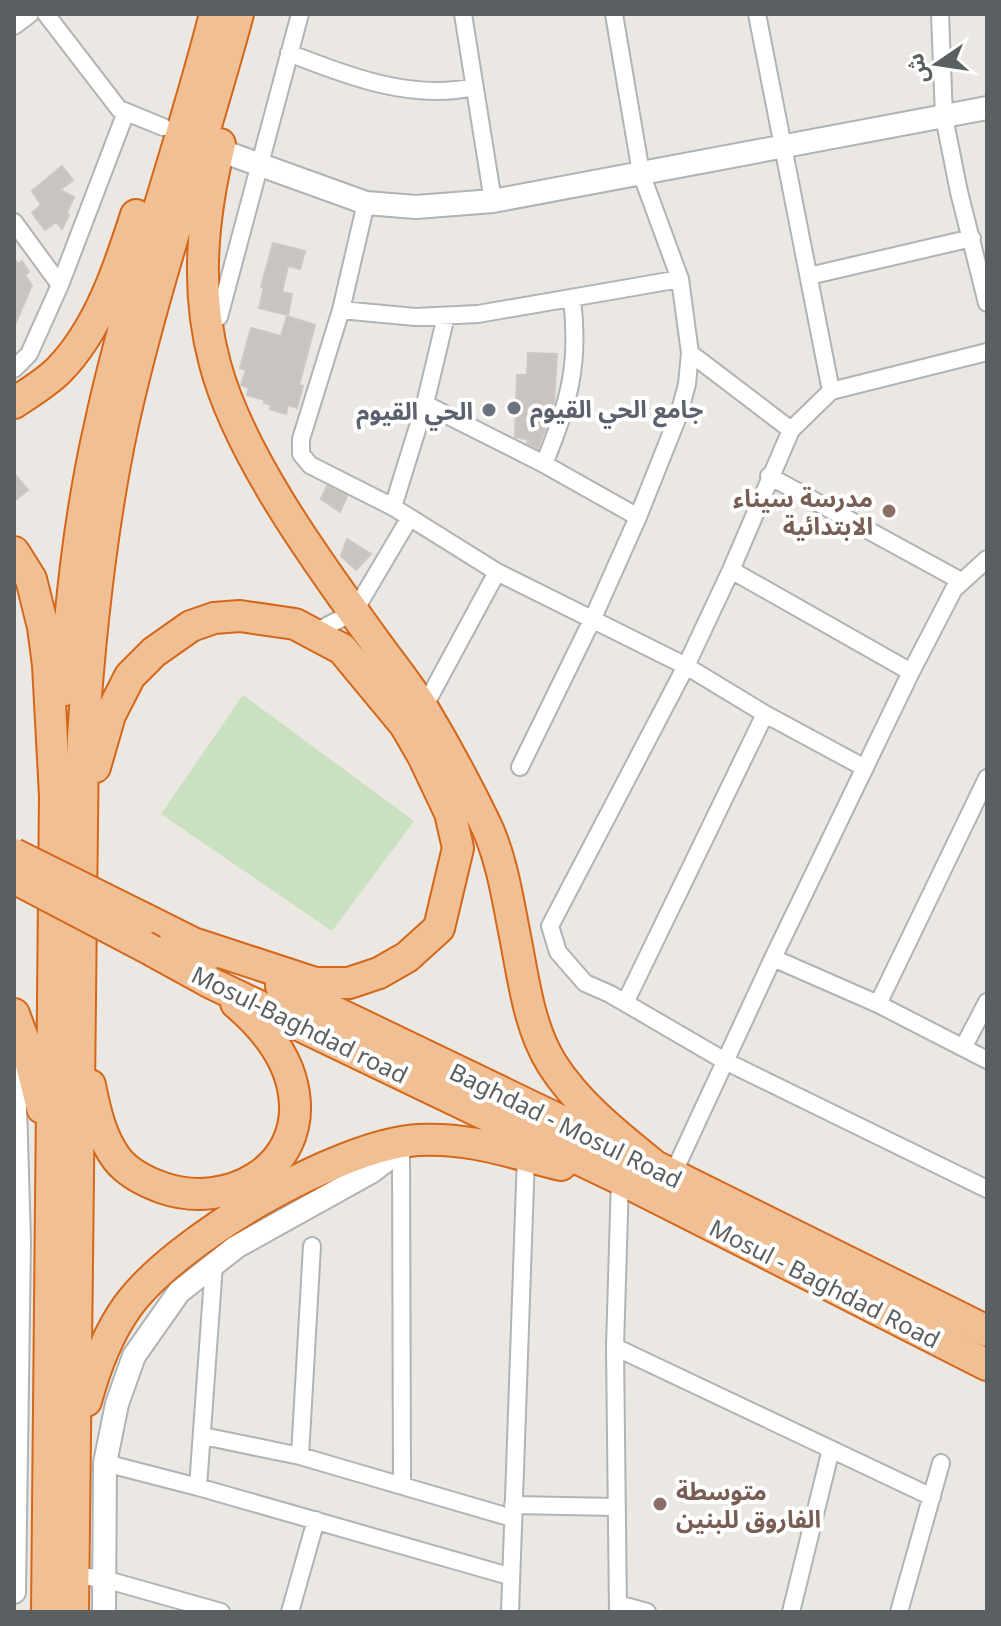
<svg xmlns="http://www.w3.org/2000/svg" width="1001" height="1626" font-family="'Noto Sans','Noto Sans Arabic',sans-serif">
	<style>
		.green { fill: #c9e0c1 }
		.building { fill: #c9c4c0; stroke: #cfc7c1; stroke-width: 2 }
		.lines { fill: none; stroke-linecap: round; stroke-linejoin: round }
		.street-casing { stroke: #afb4b6; stroke-width: 20 }
		.secondary-casing { stroke: #aeb3b6; stroke-width: 26 }
		.highway-casing { stroke: #d46719; stroke-width: 34 }
		.street { stroke: #fff; stroke-width: 16 }
		.secondary { stroke: #fff; stroke-width: 22 }
		.highway { stroke: #f0c094; stroke-width: 30 }
		.highway-bridge-casing { stroke: #d46719; stroke-width: 34; stroke-linecap: butt }
		.highway-bridge { stroke: #f0c094; stroke-width: 30 }
		.worship-dot { fill: #6b7280; stroke: #fff; stroke-width: 3 }
		.education-dot { fill: #8d6e63; stroke: #fff; stroke-width: 3 }
		.labels { text-anchor: middle; dominant-baseline: central; stroke-width: 8; stroke-linejoin: round; paint-order: stroke }
		.worship-label { font-size: 24px; font-weight: bold; fill: #5b616d; stroke: #fff; text-anchor: start }
		.education-label { font-size: 24px; font-weight: bold; fill: #785e54; stroke: #fff; text-anchor: end }
		.street-label { font-size: 24px; fill: #5a5f61; stroke: #fff }
	</style>
	<rect width="100%" height="100%" fill="#ebe7e2"/>
	<path class="green" d="M243,695L414,821L332,931L161,814Z"/>
	<path class="building" d="M62,166L73,180L60,190L74,197L67,212L69,215L62,229L56,222L45,230L32,213L41,205L32,191Z
		M273,243L305,251L300,269L288,266L282,292L292,294L288,315L259,308L264,287H261Z
		M14,258L18,264L22,261L29,272L25,275L32,285L14,327Z
		M287,316L315,325L299,385L303,386L297,408L288,405L286,414L270,409L271,405L264,403L265,400L247,395L249,388L241,385L246,370L240,368L251,328L281,336Z
		M528,353L557,354L554,404L538,449L527,443L529,440L515,437L517,375H527Z
		M14,473L28,490L14,501Z
		M327,486L347,496L340,512L321,499Z
		M347,539L371,554L356,570L341,556Z"/>
	<g class="lines">
		<g class="street-casing">
			<path id="street" d="M46,14L119,109L163,127
				M463,14L493,201
				M757,14L831,391
				M940,14L944,117L959,192L987,303
				M14,26L30,14
				M289,53C347,76 412,101 474,87
				M366,203L341,310L301,439V454L310,465L393,507L497,572L686,666L765,714L865,768
				M14,222L60,285
				M809,276L972,238
				M341,310L415,317L478,314L680,279
				M219,317L300,14
				M987,352L831,391L791,430L731,570L686,666L550,926L558,952L585,983L610,994L725,1061L987,1189
				M690,353L791,430
				M14,369L29,354L60,285L126,112
				M425,404L544,464L638,517
				M544,464C569,403 580,364 572,299
				M769,476L961,581
				M393,507L425,404L446,316
				M731,570L911,672
				M315,632L354,612L409,519
				M423,709L497,572
				M520,767L593,618L638,517L679,414L687,384L690,353L680,279L641,173L614,14
				M773,958L878,1004L987,1060
				M625,1003L765,714
				M878,1004L987,778
				M963,1048L987,1002
				M401,1147L402,1486
				M672,1176L773,958L911,672L954,589L987,559
				M615,1347L932,1497
				M203,1436L300,1456L512,1518
				M300,1456L312,1246
				M105,1463L198,1487L509,1576
				M198,1487L214,1264
				M513,1505L615,1507
				M73,1575L104,1579L221,1612
				M618,1604L647,1612
				M290,1612L316,1520
				M510,1612L526,1156
				M618,1612L615,1347L620,1179
				M791,1612L831,1449
				M899,1612L941,1463"/>
		</g>
		<g class="secondary-casing">
			<path id="secondary" d="M219,150L366,203L416,207L493,201L987,108
				M14,1073L19,1241L14,1592
				M104,1612L105,1463L117,1404L134,1356L179,1292L236,1247L371,1172L407,1144"/>
		</g>
		<g class="highway-casing">
			<path id="highway" d="M220,144C202,218 195,290 215,364C239,454 316,560 371,636C388,660 408,684 424,710C445,745 466,784 484,821C501,855 507,895 514,931C523,975 528,1026 552,1064C577,1104 619,1137 655,1166
				M14,403C29,393 46,383 59,370C99,329 119,268 136,215
				M14,552L31,579L43,627L48,665L55,796L47,1612
				M64,690C71,601 80,512 100,425C130,286 180,152 215,14
				M95,767L110,715L130,676L154,652L191,626L214,618L240,616L295,624L342,649L405,725L423,756L450,813L458,848L439,928L407,957L379,973L349,983H315L196,944
				M145,919L213,953
				M153,951L213,984L620,1179L987,1365
				M281,986L655,1166L987,1331
				M14,1014L27,1049L42,1108
				M90,1085C95,1110 101,1138 117,1159C128,1173 146,1182 163,1188C227,1210 305,1169 294,1094C289,1057 263,1026 236,1003
				M86,1401C95,1368 107,1335 127,1307C174,1241 337,1145 418,1140C470,1137 512,1153 561,1165
				M73,1612L83,737C90,632 101,527 123,424C154,285 201,151 238,14"/>
		</g>
		<use href="#street" class="street"/>
		<use href="#secondary" class="secondary"/>
		<use href="#highway" class="highway"/>
		<g class="highway-bridge-casing">
			<path id="highway-bridge" d="M14,854L145,919
				M14,878L153,951"/>
		</g>
		<use href="#highway-bridge" class="highway-bridge"/>
	</g>
	<g class="worship-dot">
		<circle cx="514" cy="408" r="8"/>
		<circle cx="489" cy="410" r="8"/>
	</g>
	<g class="education-dot">
		<circle cx="889" cy="511" r="8"/>
		<circle cx="660" cy="1504" r="8"/>
	</g>
	<g class="labels">
		<g class="worship-label">
			<text x="530" y="408">جامع الحي القيوم</text>
			<text x="473" y="410" text-anchor="end">الحي القيوم</text>
		</g>
		<g class="education-label">
			<text x="873" y="497">مدرسة سيناء<tspan x="873" dy="28">الابتدائية</tspan></text>
			<text x="676" y="1490" text-anchor="start">متوسطة<tspan x="676" dy="28">الفاروق للبنين</tspan></text>
		</g>
		<g class="street-label">
			<text transform="translate(300 1024) rotate(26)">Mosul-Baghdad road</text>
			<text transform="translate(566 1125) rotate(26)">Baghdad - Mosul Road</text>
			<text transform="translate(825 1283) rotate(27)">Mosul - Baghdad Road</text>
		</g>
	</g>
	<rect width="1001" height="1626" fill="none" stroke="#5a5f61" stroke-width="32"/>
	<g transform="translate(937 64) rotate(257)" stroke="#ffffff" stroke-width="6" paint-order="stroke">
	<path d="M0-6L14 30L0 20L-14 30Z" fill="#5a5f61"/>
	<text y="-12" font-size="22" font-weight="bold" text-anchor="middle" fill="#5a5f61">ش</text>
	</g>
</svg>
